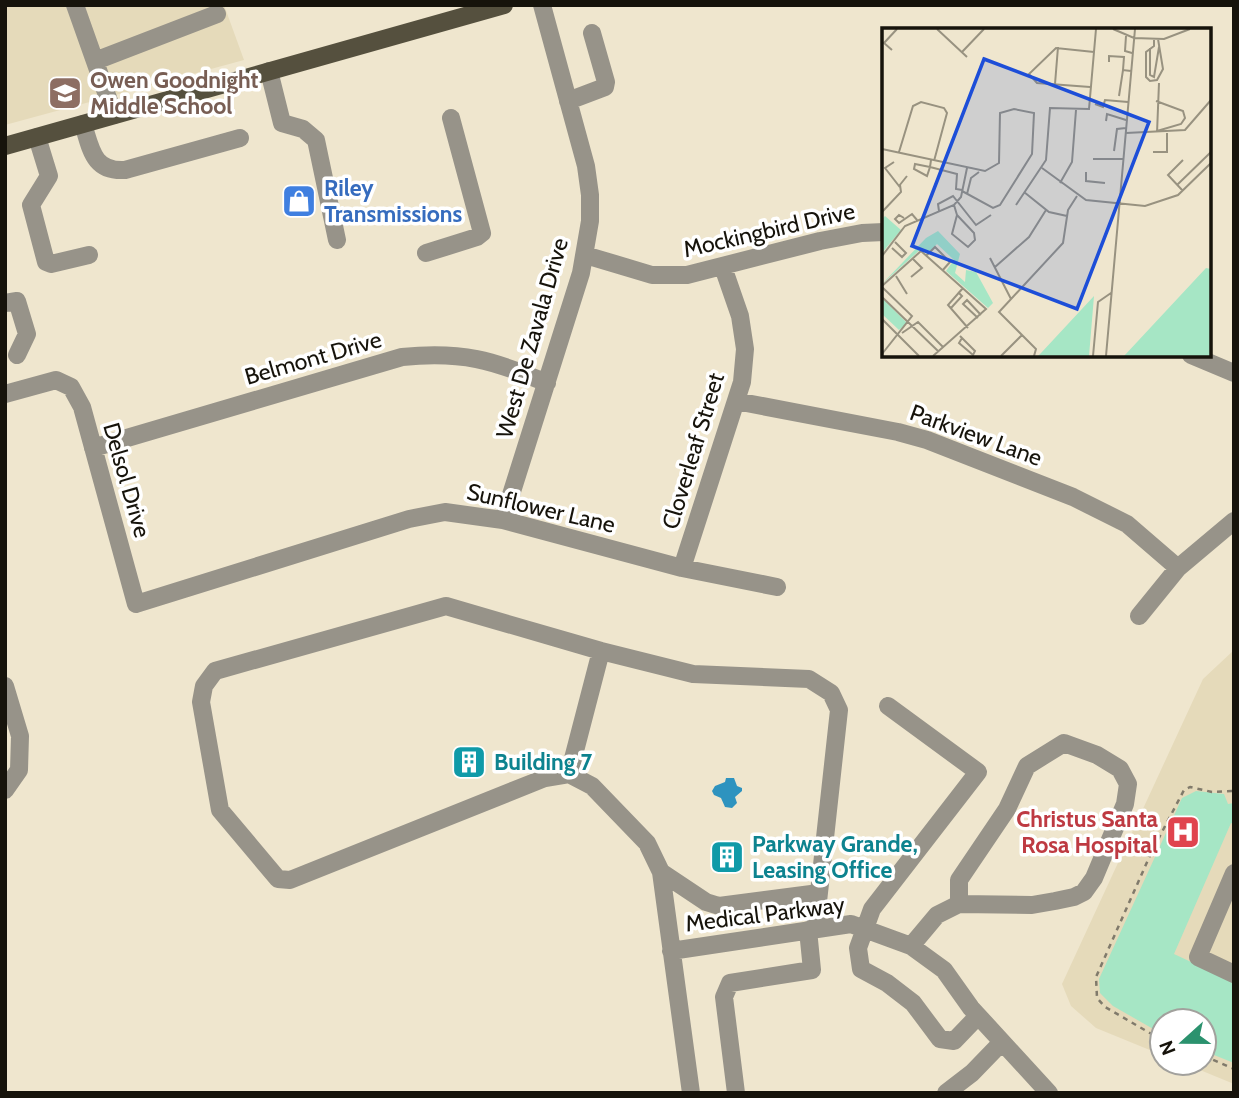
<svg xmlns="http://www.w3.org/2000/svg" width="1239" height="1098" font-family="Cabin,sans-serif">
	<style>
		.built { fill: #e5daba }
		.green { fill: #a6e6c5 }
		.water { fill: #2e93bf }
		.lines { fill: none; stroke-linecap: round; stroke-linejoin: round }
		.path { stroke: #807a6b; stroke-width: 2.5; stroke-dasharray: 5 5; stroke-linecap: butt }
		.minor { stroke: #979389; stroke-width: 18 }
		.major { stroke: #55503e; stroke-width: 18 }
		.labels { text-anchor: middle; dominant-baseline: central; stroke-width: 7; stroke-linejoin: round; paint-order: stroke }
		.education-label { font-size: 23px; font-weight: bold; fill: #785e54; stroke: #fff; text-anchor: start }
		.shop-label { font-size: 23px; font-weight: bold; fill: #366cbe; stroke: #fff; text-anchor: start }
		.street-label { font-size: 23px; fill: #16130b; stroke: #fff }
		.culture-label { font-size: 23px; font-weight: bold; fill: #0d838f; stroke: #fff; text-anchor: start }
		.health-label { font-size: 23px; font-weight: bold; fill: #be3a42; stroke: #fff; text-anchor: end }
		.inset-road { fill: none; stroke: #989280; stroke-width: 2 }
		.view { fill: #1d4ed8; fill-opacity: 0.15; stroke: #1d4ed8; stroke-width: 3.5 }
		.inset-edge { fill: none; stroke: #16130b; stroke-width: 3.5 }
	</style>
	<rect width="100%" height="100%" fill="#efe6ce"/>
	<path class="built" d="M5,5H224L244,60L5,125Z
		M1234,650V1084L1183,1063H1204V1021H1162V1055L1096,1028L1071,1006L1062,984L1203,679Z"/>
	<path class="green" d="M1196,791L1224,794L1228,804L1234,803V824L1231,823L1174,954L1234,982V1063L1204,1051V1021H1162V1034L1113,1006L1100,993L1099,979L1182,798Z"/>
	<path class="water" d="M726,778H734L737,786L742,788V791L735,797L737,803L732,808L725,807L721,798L714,795L712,791L715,786L725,782Z"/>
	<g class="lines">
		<path class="path" d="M1162,1040L1105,1007L1097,998L1096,977L1152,851L1184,790L1190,787L1212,792L1234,791
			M1204,1056L1234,1069"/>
		<path class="minor" d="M75,5L114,115
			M95,61L217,14
			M269,71L282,123L303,129L316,140L337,240
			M568,101L605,87L606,82L592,33
			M83,124C91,149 93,172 125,170L240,138
			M37,137L49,176L31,205L46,262L51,264L89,255
			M426,253L477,237L482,233L451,118
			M585,255L652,275H687L820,241L862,233L884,232
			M5,303L17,301L27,334L17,355
			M1191,355L1234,373
			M5,394L56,380L71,387L82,407L136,604L409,519L445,512L503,520L682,568L777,587
			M736,401L898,432L927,440L1073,497L1127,524L1178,568
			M93,448L402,357C462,351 493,360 547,383
			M503,520L581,273L590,221V195L586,166L542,5
			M682,568L742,382L745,349L740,316L723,267
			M1139,616L1178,568L1234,521
			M5,686L20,736L19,770L5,790
			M888,706L978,772L872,909L858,948L861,969L887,983L913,1003L940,1039L954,1041L978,1016
			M569,774L601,651
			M661,872L706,902L719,906L819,893
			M1234,873L1198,957L1234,974
			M911,946L937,915L959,904L1032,905L1055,901L1074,897L1084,892L1094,878L1125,804L1128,784L1120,769L1097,755L1064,743L1027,766L1007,809L959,880V904
			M671,951L851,924L911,946L944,970L971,1008L1049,1093
			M691,1093L661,872L647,843L592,786L569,774L545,778L290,880L278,879L220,810L201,702L204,686L215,671L446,606L601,651L693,674L809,679L831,693L839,710L815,929
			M736,1093L724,997L730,983L812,970L808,930
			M946,1093L972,1073L1002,1042"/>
		<path class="major" d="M5,146L504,5"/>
	</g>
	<defs>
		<g id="school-square" transform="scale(1.75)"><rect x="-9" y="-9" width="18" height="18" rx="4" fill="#8d6e63" stroke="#fff"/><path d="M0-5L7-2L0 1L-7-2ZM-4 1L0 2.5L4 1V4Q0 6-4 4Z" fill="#fff"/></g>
		<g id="shop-square" transform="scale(1.75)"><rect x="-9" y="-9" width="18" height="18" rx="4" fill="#3f7fe0" stroke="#fff"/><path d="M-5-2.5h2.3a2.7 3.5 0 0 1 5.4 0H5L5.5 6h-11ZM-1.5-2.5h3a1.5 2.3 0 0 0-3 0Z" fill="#fff"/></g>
		<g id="building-square" transform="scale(1.75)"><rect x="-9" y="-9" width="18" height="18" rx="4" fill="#0f9aa8" stroke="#fff"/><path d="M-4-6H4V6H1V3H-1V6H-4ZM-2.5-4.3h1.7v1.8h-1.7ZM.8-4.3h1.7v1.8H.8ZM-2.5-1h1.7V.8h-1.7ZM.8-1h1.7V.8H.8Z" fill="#fff"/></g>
		<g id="hospital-square" transform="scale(1.75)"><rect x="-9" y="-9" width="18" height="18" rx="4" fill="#e0444e" stroke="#fff"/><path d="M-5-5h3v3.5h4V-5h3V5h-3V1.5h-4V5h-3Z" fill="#fff"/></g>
	</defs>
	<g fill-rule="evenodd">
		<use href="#school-square" x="65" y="93"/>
		<use href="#shop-square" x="299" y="201"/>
		<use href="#building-square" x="469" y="762"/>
		<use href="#hospital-square" x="1183" y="832"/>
		<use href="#building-square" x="727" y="857"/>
	</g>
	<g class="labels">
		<g class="education-label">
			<text x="90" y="80">Owen Goodnight<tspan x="90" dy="26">Middle School</tspan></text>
		</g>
		<g class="shop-label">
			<text x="324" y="188">Riley<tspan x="324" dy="26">Transmissions</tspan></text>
		</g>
		<g class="street-label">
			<text transform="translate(769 230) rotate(-13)">Mockingbird Drive</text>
			<text transform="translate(532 338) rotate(-74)">West De Zavala Drive</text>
			<text transform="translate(313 358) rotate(-16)">Belmont Drive</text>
			<text transform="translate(976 435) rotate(20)">Parkview Lane</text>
			<text transform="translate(693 451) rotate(-73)">Cloverleaf Street</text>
			<text transform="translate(127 480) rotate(74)">Delsol Drive</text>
			<text transform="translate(541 508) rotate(13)">Sunflower Lane</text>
			<text transform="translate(765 914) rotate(-7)">Medical Parkway</text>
		</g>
		<g class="culture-label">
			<text x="494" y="762">Building 7</text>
			<text x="752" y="844">Parkway Grande,<tspan x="752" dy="26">Leasing Office</tspan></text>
		</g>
		<g class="health-label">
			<text x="1158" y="819">Christus Santa<tspan x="1158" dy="26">Rosa Hospital</tspan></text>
		</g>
	</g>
	<g transform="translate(882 28)">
		<rect width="329" height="329" fill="#efe6ce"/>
		<path d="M3,188L19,202L0,225V191ZM56,203L78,226L73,245L83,254L84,242L94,244L111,275L106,280L64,243L72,232L55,216L45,226L39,221L0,256L44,210ZM324,240L329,241V328H242ZM212,268L207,328H156L159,325ZM1,271L25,295L17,302L0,286Z" fill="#a6e6c5"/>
		<path class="inset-road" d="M55,1L85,29M231,1L252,10L282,11L308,1M244,8L243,23L250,25M272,11V18L264,24V49L268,53L275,52L281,41L276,11M268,20V47L272,49L277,19M10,22L2,15L15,1M80,24L102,1M227,34V28L242,29L241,42M173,56L176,19M208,59L155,55L147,46L174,20L212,24M237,68L241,42L249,43M274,73L301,83L303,90L299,96L275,103M213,76L221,79L223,72L246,74M224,93L225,86L244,92M244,105L303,102L329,72M275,105L277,55M0,121L103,143L117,135L118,85L132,81L152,85L150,126L118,177L111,180L80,163M232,123L235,101L244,100M17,124L31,78L39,74L62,80L65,85L52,133M271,124H285V105M211,131H241M49,132L48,139L75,146L74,161L80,162M301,132L286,147L301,163M12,134L3,140L17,158L25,148M33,136L48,139L45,148L32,141ZM160,140L204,172L263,178L296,167L329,135M204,144V153L223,155M178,155L190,134L194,82M295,157L329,124M142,164L167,184L185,188M85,166L89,150L97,144M72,177L75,187L70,206L86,219L93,212L92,205L75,187M134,177L164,132L168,80L207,81L214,1M57,183L56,176L71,168L94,197L109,187M0,184L19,164L18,157M22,190L17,187L13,191L17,195L30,186L35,192M10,220L20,229L24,225L13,214M0,228L23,198L72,177L79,169L85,140M44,228L53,219L68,234L60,243M108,230L129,271M113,239L147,209L164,182M14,248L25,266M29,249L40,240L31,231M0,258L39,223L104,281L51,328M0,259L30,288L0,326M81,260L66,277L86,300M0,269L56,323M69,280L80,268L76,264M96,290L81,276L85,272L99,287M0,291L37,328M20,305L36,294L61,319M78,308L93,323L91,327L77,315L80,310M119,328L140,307M152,328L154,321L117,284L181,215L186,182L195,168M211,328L216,274L229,265M224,328L253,1"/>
		<path class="view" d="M102,31L267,94L195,281L30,218Z"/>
		<rect width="329" height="329" class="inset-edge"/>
	</g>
	<rect width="1239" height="1098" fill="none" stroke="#16130b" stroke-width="14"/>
	<g transform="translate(1183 1042) rotate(249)"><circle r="33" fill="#ffffff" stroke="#a2a19d" stroke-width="2"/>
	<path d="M0-5L12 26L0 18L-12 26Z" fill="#2b926e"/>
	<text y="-10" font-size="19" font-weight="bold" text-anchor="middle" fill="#16130b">N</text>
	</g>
</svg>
